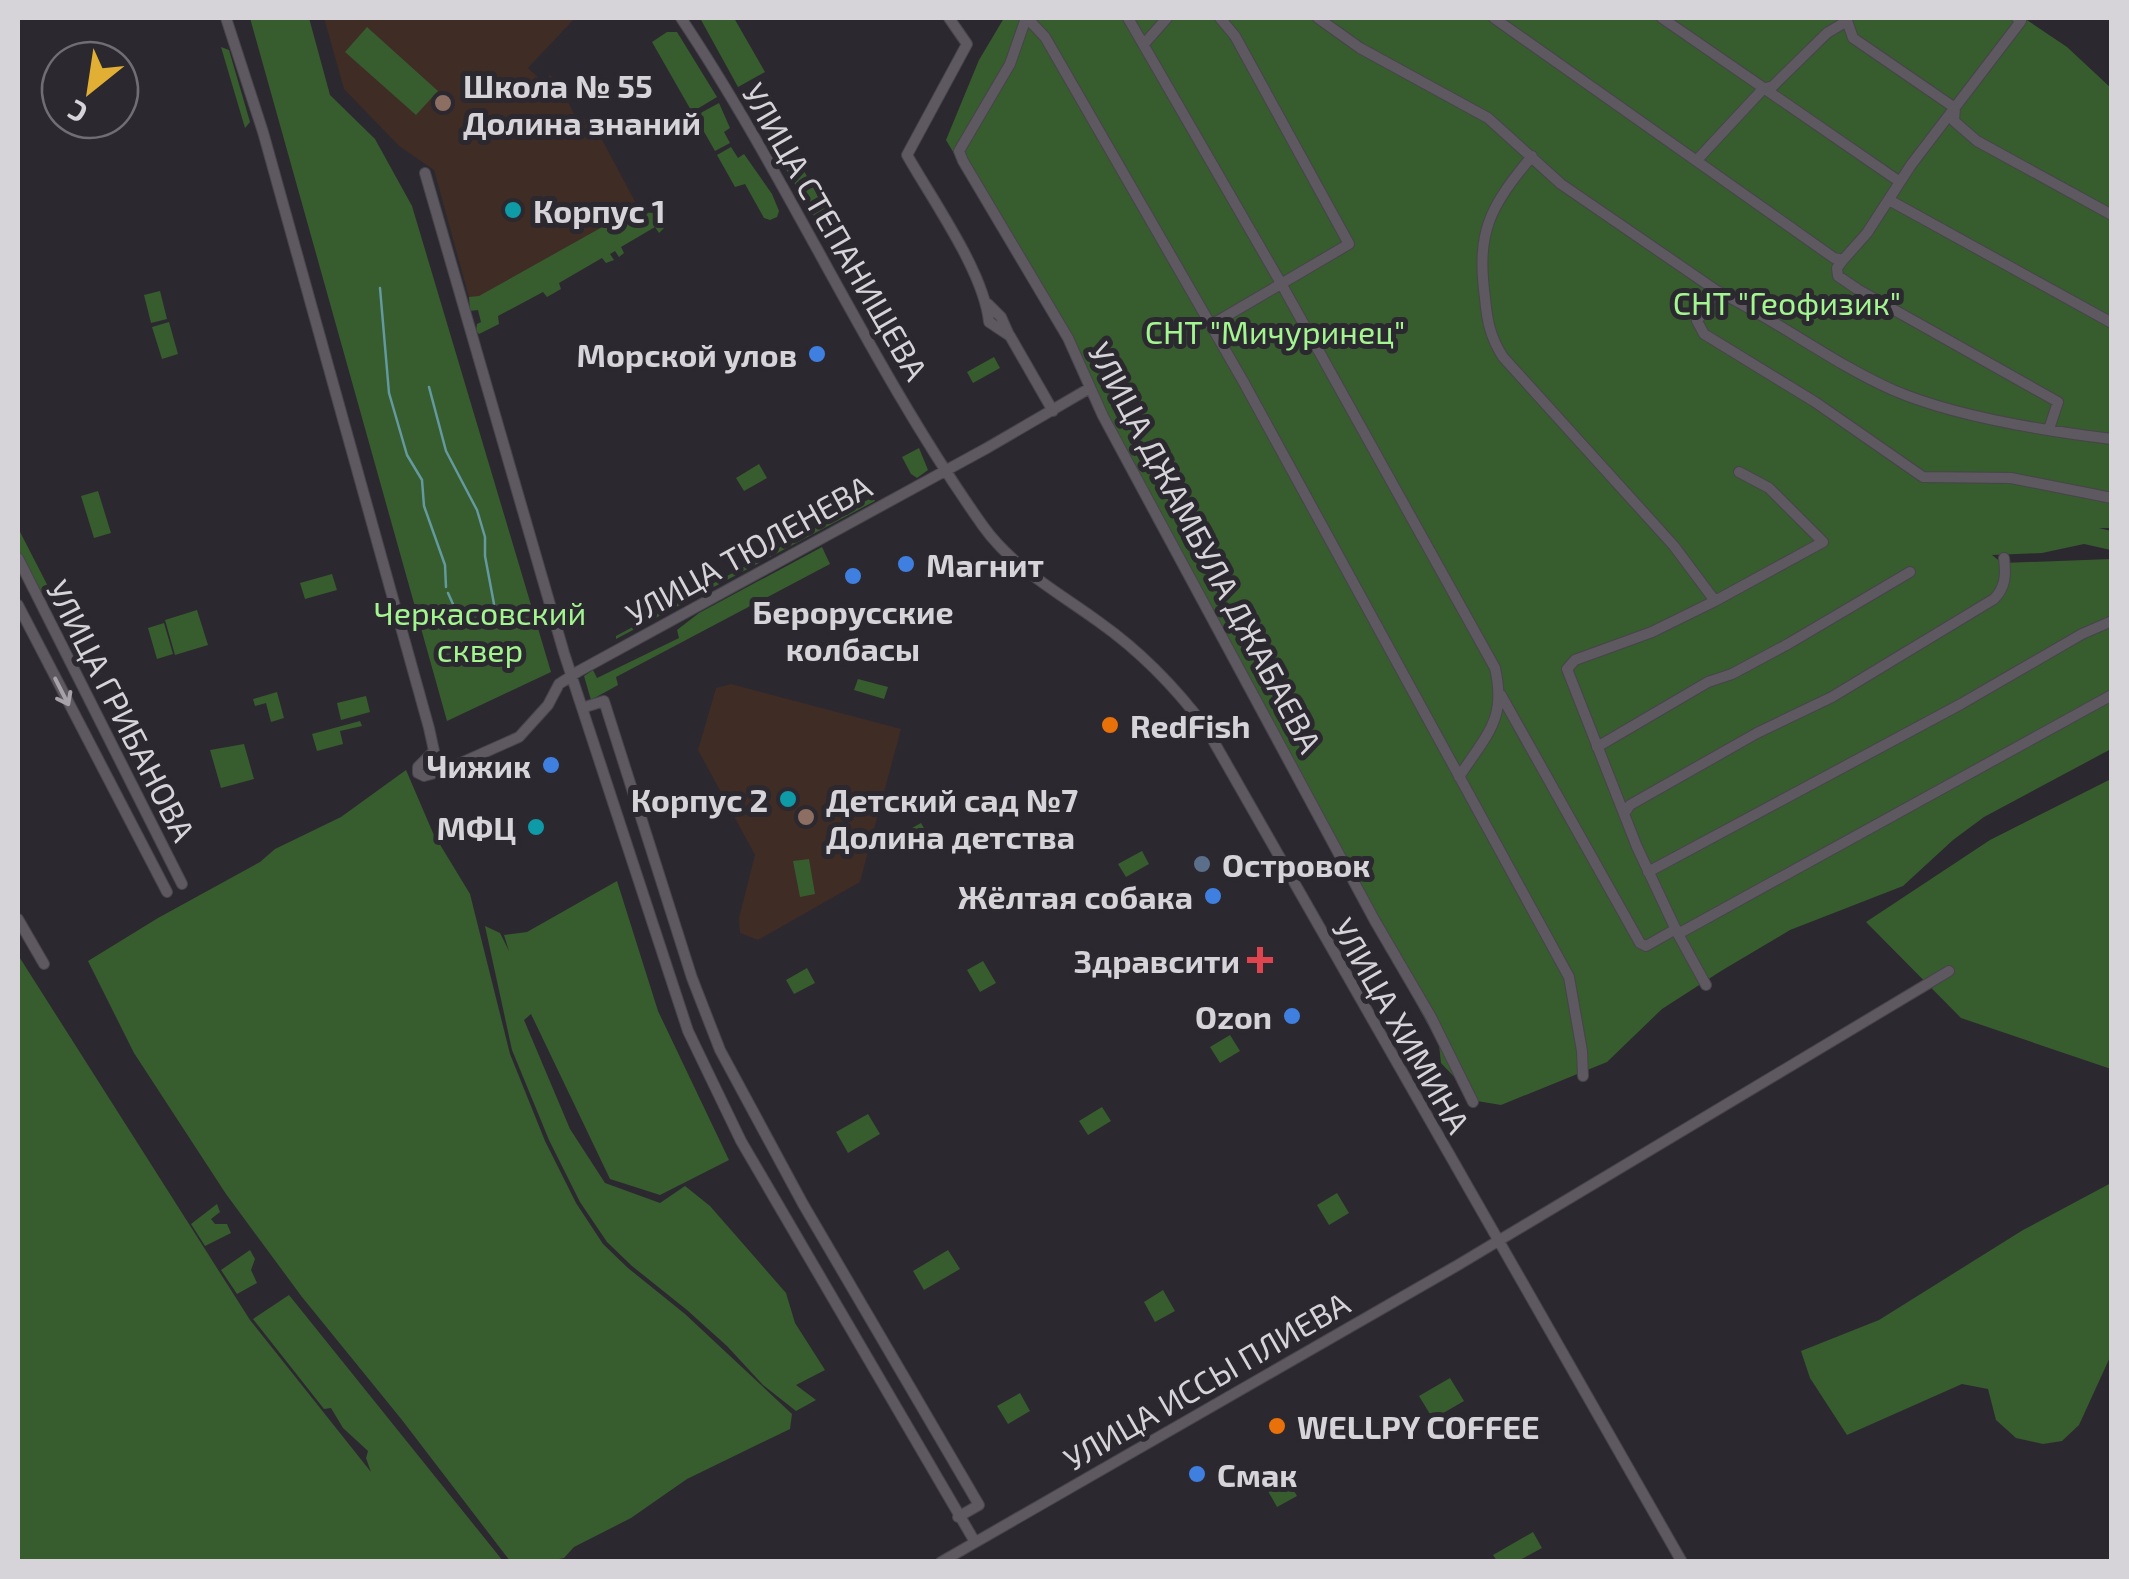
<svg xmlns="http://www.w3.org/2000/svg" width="2129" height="1579" font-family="'Exo 2',sans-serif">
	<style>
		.education { fill: #3f2c25 }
		.green { fill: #375c2e }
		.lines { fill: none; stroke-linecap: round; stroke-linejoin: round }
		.stream { stroke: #63999f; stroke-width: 2.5 }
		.minor-casing { stroke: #47444a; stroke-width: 12 }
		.minor { stroke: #5e5861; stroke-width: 10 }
		.oneway { stroke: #a7a2a9 }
		.education-dot { fill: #8d6e63; stroke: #2c2830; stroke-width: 4 }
		.culture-dot { fill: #0f9aa8; stroke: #2c2830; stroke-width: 4 }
		.shop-dot { fill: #3f7fe0; stroke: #2c2830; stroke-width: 4 }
		.food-dot { fill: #e8710a; stroke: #2c2830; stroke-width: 4 }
		.service-dot { fill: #5c6f8a; stroke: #2c2830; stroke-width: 4 }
		.health-dot { fill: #e0444e; stroke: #2c2830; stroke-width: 4 }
		.labels { text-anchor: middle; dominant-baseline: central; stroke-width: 10; stroke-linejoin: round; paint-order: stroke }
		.poi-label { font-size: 32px; font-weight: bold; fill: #d7d4d9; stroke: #2c2830; text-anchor: start }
		.street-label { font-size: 32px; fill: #d7d4d9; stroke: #2c2830 }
		.park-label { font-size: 32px; fill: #a3f68f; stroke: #2c2830 }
	</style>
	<rect width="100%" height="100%" fill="#2c2830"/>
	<path class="education" d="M324,18H575L528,68L543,82L550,75L559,84L576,118L591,119L638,207L579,243L479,297H469L434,170L399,146L344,89Z
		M731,684L901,729L860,882L758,940L740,933L739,918L755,855L698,750L716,688Z"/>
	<path class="green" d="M250,18H309L330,95L375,139L412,206L551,672L447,721Z
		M700,18H734L765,72L738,87Z
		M1004,18H2024L2067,47L2111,88L2112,528H2099L2111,531V550L2084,544L2042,553L1992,555L2002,563L2111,559V749L1984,817L1953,840L1903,886L1790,930L1721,971L1662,1009L1607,1062L1501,1105L1477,1101L1441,1063L1439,1045L1153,521L1065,341L946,140L979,60Z
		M367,27L438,91L416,115L345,52Z
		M667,32H677L717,97L692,112L652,42Z
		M221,47L229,50L250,122L245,128Z
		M719,103L730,128L724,132L730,143L715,151L695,116Z
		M766,103L773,109V117L832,220L840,225L839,235L901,342L897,345L912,373L909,375L756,119L757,108Z
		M731,147L738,158L744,154L772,194L779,211L777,217L770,220L764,218L745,184L735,187L717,155Z
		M638,207V212L654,213L655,208C663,211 664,220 664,228L659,233L655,227L621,247L624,253L619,257L615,251L610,254L614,260L606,263L602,258L559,283L561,289L547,297L543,292L498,316L499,324L479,334L476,331L477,324L481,322L478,310L470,311L469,297L479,296Z
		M160,291L167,319L151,323L144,295Z
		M169,322L178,354L162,359L152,327Z
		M994,357L1000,368L973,383L967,372Z
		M919,448L928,470L917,478L911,474L902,457Z
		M759,464L767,478L744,491L736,478Z
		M98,491L111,533L94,538L81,496Z
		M873,497L875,501L616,639V636Z
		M18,528L54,598H45L39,593L18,550Z
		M822,547L830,564L616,677L618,685L591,700L584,676L593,670L597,678L679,638L677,630L699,613Z
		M332,574L337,590L305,599L300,583Z
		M197,610L208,645L175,655L165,620Z
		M164,623L173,654L157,659L148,628Z
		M858,679L888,687L884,699L854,690Z
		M277,692L284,718L271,722L266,703L255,706L253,699Z
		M366,696L370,712L341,720L337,703Z
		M360,721L362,726L340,731L343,744L317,751L312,734Z
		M244,744L254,779L221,788L210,750Z
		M406,770L433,833L470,894L510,1054L545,1141L576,1203L603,1244L628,1268L685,1314L792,1414L790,1429L687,1479L631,1518L574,1547L564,1558L549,1561H510L402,1420L302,1297L226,1194L134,1053L88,961L158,918L260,862L275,849L341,817Z
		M2111,779V1069L1961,1018L1866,922L1990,840Z
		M921,823L931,840L918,847L915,842L903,849L896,837Z
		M1142,851L1149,864L1126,877L1118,864Z
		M809,859L815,894L800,897L793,861Z
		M617,881L658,1011L729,1160L660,1195L610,1179L531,1014L524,1020L570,1129L605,1183L660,1203L685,1186L710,1206L786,1293L795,1323L825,1370L796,1385L816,1400L796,1411L763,1385L727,1346L687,1310L632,1266L607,1242L580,1202L549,1140L512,1050L485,926L500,933L509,951L504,935L527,932Z
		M18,955L250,1320L371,1472L366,1458L368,1451L343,1428L331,1408L324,1409L253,1319L289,1295L503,1561H18Z
		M983,961L996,983L980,992L967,970Z
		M807,968L815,983L794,994L786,980Z
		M1230,1035L1240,1051L1220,1063L1210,1047Z
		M1102,1107L1111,1121L1088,1135L1079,1121Z
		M868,1114L880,1134L848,1153L836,1132Z
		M2111,1183V1355L2079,1425L2062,1441L2043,1444L2016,1438L1996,1420L1988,1389L1962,1384L1847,1435L1810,1378L1801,1351L1879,1320L2023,1230Z
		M1337,1193L1349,1213L1329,1225L1317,1205Z
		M217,1204L220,1212L211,1219L215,1224H227L231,1233L205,1246L191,1224Z
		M250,1250L255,1259L251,1270L257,1283L237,1294L221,1270Z
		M948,1250L960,1269L924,1290L913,1271Z
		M1163,1290L1175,1311L1155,1322L1144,1302Z
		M1450,1378L1464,1401L1433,1419L1419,1396Z
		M1020,1393L1030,1411L1008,1424L997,1406Z
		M1283,1473L1297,1496L1277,1507L1264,1484Z
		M1533,1532L1542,1548L1518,1561H1497L1493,1555Z"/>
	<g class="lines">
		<path class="stream" d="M380,288L389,393L407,455L422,480L424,506L445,565L446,587
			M429,387L446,451L477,510L485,537V556L494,604L483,622H461L448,593"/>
		<g class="minor-casing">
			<path id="minor" d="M226,18L263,132L429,728L434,751L418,767V773L424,776L443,771L519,737L548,705L559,684L579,671L987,448L1090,388
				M681,18C790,181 869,365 983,526C1013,568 1058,592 1099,622C1140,651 1176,688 1206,728L1682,1562
				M949,18L967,44L907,155C933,201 984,272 989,322L1010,336L1053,411
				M1026,18L1010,64L959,151L963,161L1068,338L1103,416L1375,921L1431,1017L1473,1102
				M1027,18L1045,37L1243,381L1569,977L1582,1051L1583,1076
				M1128,18L1282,285L1495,668C1507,720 1486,735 1459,777
				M1318,18L1360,48L1488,118L1561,184L1717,291L1697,321L1704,334L1815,402L1923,477L2011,478L2112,498
				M1494,18L1834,258L1843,260L1867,233L1911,165L2021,21L2017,18
				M1662,18L1900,182
				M1846,18L1853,38L1955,108L1954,121L1977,141L2112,215
				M1144,44L1167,18
				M1532,156C1490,207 1476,231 1485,298C1487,320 1490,337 1503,357L1674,546L1715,601L1823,542L1769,488L1739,472
				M1697,160L1763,89L1773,86L1827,33L1847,21
				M425,173L564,653L688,1031L741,1141L975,1542
				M1889,200L2112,323
				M1843,260L1837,268L1838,276L1857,289L2058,402L2049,429
				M1717,291C1777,320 1832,363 1893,390C1953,416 2046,431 2112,439
				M988,304L1001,317L1009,335
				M1211,325L1349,244L1235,36L1220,18
				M18,558L182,884
				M1715,601L1652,632L1575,660L1567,669L1637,847L1678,934L2112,695
				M18,605L167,892
				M1501,695L1640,943L1646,946L1676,929
				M582,708L604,701L692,978L720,1050L803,1204L979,1505L958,1517
				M1597,747L1708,682L1732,674L1788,644L1910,572
				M1624,814L1630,805L1757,733L1832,697L1994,599C2006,587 2006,574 2004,558
				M1648,872L1961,704L2082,634L2112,621
				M18,919L44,964
				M1678,934L1706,985
				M941,1562L1458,1265L1949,971"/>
		</g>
		<use href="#minor" class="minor"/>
	</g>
	<defs><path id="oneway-shaft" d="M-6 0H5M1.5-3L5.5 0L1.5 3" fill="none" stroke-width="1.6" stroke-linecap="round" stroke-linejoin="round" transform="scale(2.5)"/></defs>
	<use class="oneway" href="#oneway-shaft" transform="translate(62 692) rotate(63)"/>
	<g class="education-dot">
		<circle cx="443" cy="103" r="10"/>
		<circle cx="806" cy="817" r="10"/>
	</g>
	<g class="culture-dot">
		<circle cx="513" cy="210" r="10"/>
		<circle cx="788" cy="799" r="10"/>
		<circle cx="536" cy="827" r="10"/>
	</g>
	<g class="shop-dot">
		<circle cx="817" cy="354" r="10"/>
		<circle cx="906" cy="564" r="10"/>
		<circle cx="853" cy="576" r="10"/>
		<circle cx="551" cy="765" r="10"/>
		<circle cx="1213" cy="896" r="10"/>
		<circle cx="1292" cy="1016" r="10"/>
		<circle cx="1197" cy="1474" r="10"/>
	</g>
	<g class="food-dot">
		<circle cx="1110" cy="725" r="10"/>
		<circle cx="1277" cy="1426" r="10"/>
	</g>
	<circle class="service-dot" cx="1202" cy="864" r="10"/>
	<path class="health-dot" d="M1255 945h10v10h10v10h-10v10h-10v-10h-10v-10h10z"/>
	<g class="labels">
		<g class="poi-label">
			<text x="463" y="85">Школа № 55<tspan x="463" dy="37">Долина знаний</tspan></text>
			<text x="533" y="210">Корпус 1</text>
			<text x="797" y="354" text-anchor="end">Морской улов</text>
			<text x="926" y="564">Магнит</text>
			<text x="853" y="611" text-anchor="middle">Берорусские<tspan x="853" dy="37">колбасы</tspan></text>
			<text x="1130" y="725">RedFish</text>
			<text x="531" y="765" text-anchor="end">Чижик</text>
			<text x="768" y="799" text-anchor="end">Корпус 2</text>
			<text x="826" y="799">Детский сад №7<tspan x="826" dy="37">Долина детства</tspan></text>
			<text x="516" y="827" text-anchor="end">МФЦ</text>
			<text x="1222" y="864">Островок</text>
			<text x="1193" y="896" text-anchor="end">Жёлтая собака</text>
			<text x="1240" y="960" text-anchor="end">Здравсити</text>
			<text x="1272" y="1016" text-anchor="end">Ozon</text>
			<text x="1297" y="1426">WELLPY COFFEE</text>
			<text x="1217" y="1474">Смак</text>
		</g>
		<g class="street-label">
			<text transform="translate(836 231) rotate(60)">УЛИЦА СТЕПАНИЩЕВА</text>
			<text transform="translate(1206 547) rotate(62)">УЛИЦА ДЖАМБУЛА ДЖАБАЕВА</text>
			<text transform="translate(748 549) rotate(-29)">УЛИЦА ТЮЛЕНЕВА</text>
			<text transform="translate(122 710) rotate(63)">УЛИЦА ГРИБАНОВА</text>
			<text transform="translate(1402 1025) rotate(60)">УЛИЦА ХИМИНА</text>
			<text transform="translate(1206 1380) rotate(-30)">УЛИЦА ИССЫ ПЛИЕВА</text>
		</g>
		<g class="park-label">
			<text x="1787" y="302">СНТ "Геофизик"</text>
			<text x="1275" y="331">СНТ "Мичуринец"</text>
			<text x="480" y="612">Черкасовский<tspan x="480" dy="37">сквер</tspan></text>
		</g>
	</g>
	<rect width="2129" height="1579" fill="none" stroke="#d7d4d9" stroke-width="40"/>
	<g transform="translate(90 90) rotate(210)"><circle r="48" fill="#2c2830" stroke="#706d74" stroke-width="2.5"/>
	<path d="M0-8L18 38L0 25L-18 38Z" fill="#e1af34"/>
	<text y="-15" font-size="28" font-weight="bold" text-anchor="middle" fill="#d7d4d9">С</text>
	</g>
</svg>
